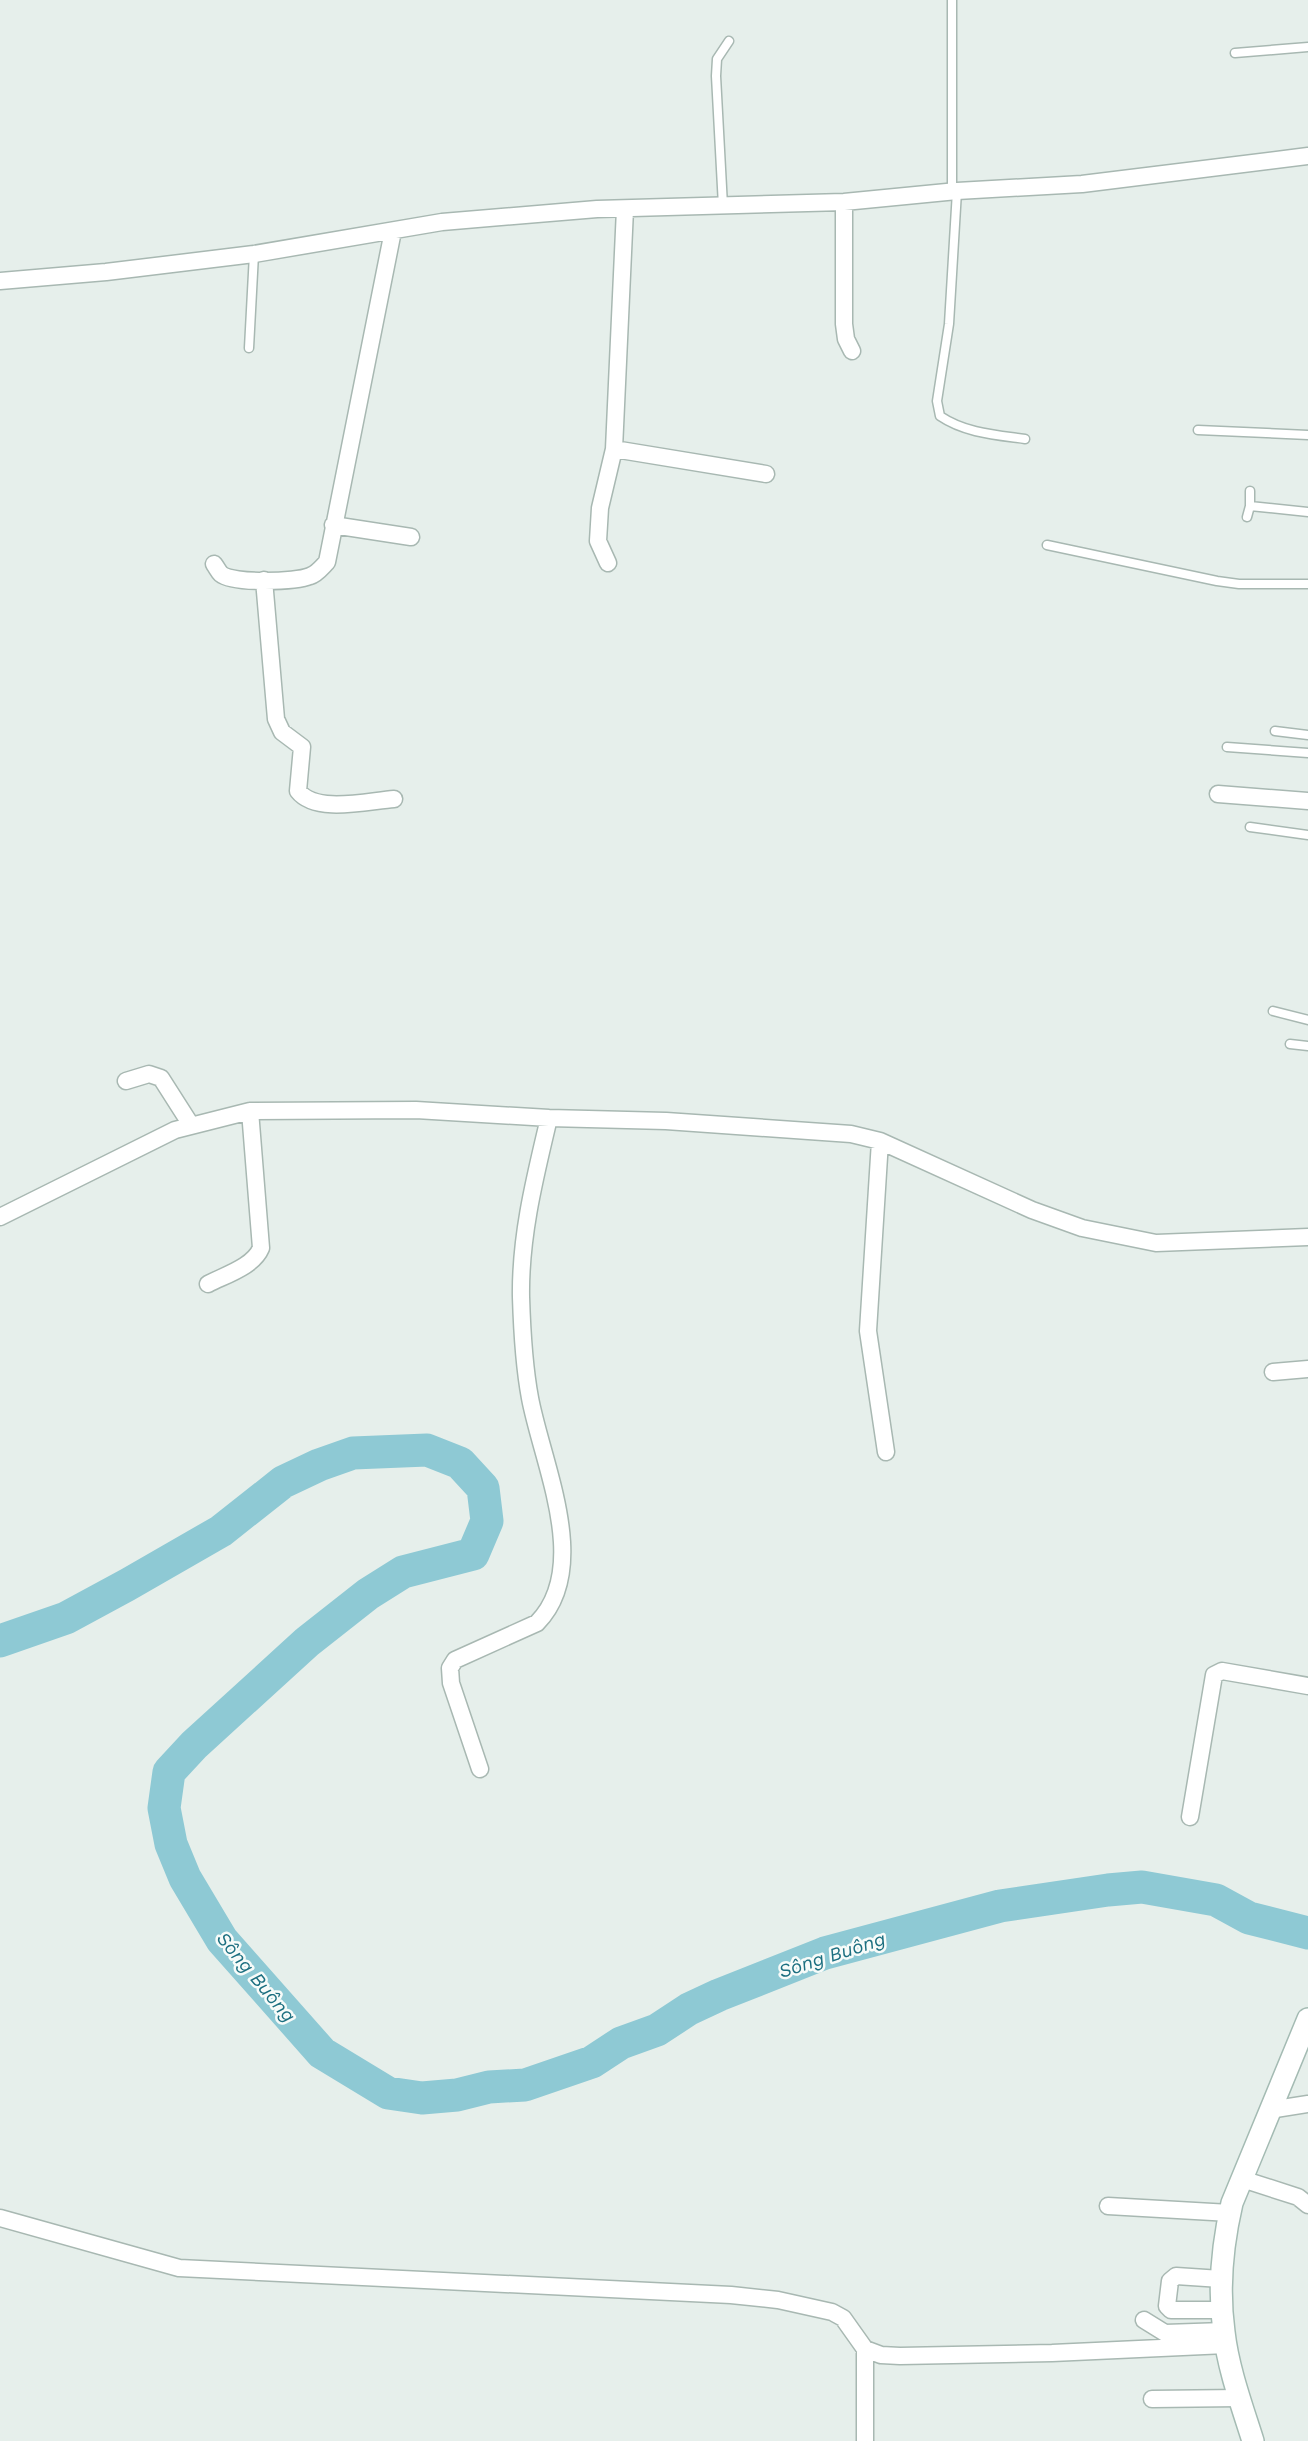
<svg xmlns="http://www.w3.org/2000/svg" width="1308" height="2441" font-family="'Work Sans',sans-serif">
	<style>
		.lines { fill: none; stroke-linecap: round; stroke-linejoin: round }
		.river { stroke: #8ec9d4; stroke-width: 33 }
		.service-casing { stroke: #a8b8b2; stroke-width: 11 }
		.minor-casing { stroke: #a8b8b2; stroke-width: 19 }
		.secondary-casing { stroke: #a4bbb3; stroke-width: 24 }
		.service { stroke: #fff; stroke-width: 8 }
		.minor { stroke: #fff; stroke-width: 16 }
		.secondary { stroke: #fff; stroke-width: 21 }
		.labels { text-anchor: middle; dominant-baseline: central; stroke-width: 5; stroke-linejoin: round; paint-order: stroke }
		.water-label { font-size: 19px; font-style: italic; fill: #1c6f80; stroke: #f7fbf9 }
	</style>
	<rect width="100%" height="100%" fill="#e6efeb"/>
	<g class="lines">
		<path class="river" d="M0,1641L66,1618L127,1585L221,1531L283,1482L319,1465L353,1453L427,1450L460,1463L483,1488L487,1521L473,1554L403,1572L368,1594L307,1642L194,1745L169,1772L164,1808L171,1844L185,1878L222,1940L322,2053L388,2093L422,2098L457,2095L489,2087L525,2085L592,2062L621,2043L657,2030L689,2009L719,1995L825,1953L1000,1906L1108,1890L1142,1887L1216,1900L1249,1918L1308,1933"/>
		<g class="service-casing">
			<path id="service" d="M1235,53L1308,47
				M957,191L949,324L937,401L940,416C965,433 996,435 1025,439
				M952,192V0
				M723,206L716,76L717,59L729,41
				M249,348L254,254
				M1198,430L1308,435
				M1250,491V506L1308,512
				M1247,517L1250,506
				M1047,545L1217,581L1239,584H1308
				M1275,731L1308,735
				M1227,747L1308,753
				M1250,827L1308,835
				M1273,1011L1308,1020
				M1290,1044L1308,1046"/>
		</g>
		<g class="minor-casing">
			<path id="minor" d="M844,202V324L846,339L852,351
				M0,281L106,272L254,254L442,222L597,209L844,202L957,191L1082,184L1308,156
				M614,449L766,474
				M333,525L411,537
				M608,563L598,541L600,508L614,449L625,209
				M214,564C217,568 218,571 221,574C233,584 296,582 310,576C317,574 322,567 327,562L393,231
				M264,580L276,719L282,732L302,747L298,791C316,814 367,801 394,799
				M1218,794L1308,801
				M126,1081L149,1074L161,1078L191,1125
				M880,1141L868,1331L886,1452
				M0,1217L175,1130L250,1111L416,1110L549,1118L666,1121L851,1134L880,1141L1032,1210L1082,1228L1156,1243L1308,1237
				M208,1284C225,1275 253,1267 261,1248L250,1111
				M1273,1372L1308,1369
				M480,1769L451,1683L450,1668L455,1660L537,1623C592,1567 542,1463 530,1398C524,1366 522,1330 521,1297C520,1236 535,1177 549,1118
				M1190,1817L1214,1675L1222,1671L1308,1686
				M1269,2110L1308,2104
				M1242,2179L1298,2197L1308,2205
				M1108,2206L1230,2213
				M0,2218L179,2268L731,2295L778,2300L832,2312L843,2318L865,2349V2441
				M1221,2279L1176,2276L1170,2281L1167,2306L1171,2310H1222
				M1144,2320L1165,2333L1224,2331
				M865,2349L881,2355L900,2356L1052,2353L1226,2345
				M1152,2399L1240,2398"/>
		</g>
		<g class="secondary-casing">
			<path id="secondary" d="M1253,2441C1242,2406 1228,2368 1224,2332C1218,2288 1222,2246 1232,2203L1308,2019"/>
		</g>
		<use href="#service" class="service"/>
		<use href="#minor" class="minor"/>
		<use href="#secondary" class="secondary"/>
	</g>
	<g class="labels">
		<g class="water-label">
			<text transform="translate(832 1955) rotate(-18)">Sông Buông</text>
			<text transform="translate(256 1977) rotate(50)">Sông Buông</text>
		</g>
	</g>
</svg>
